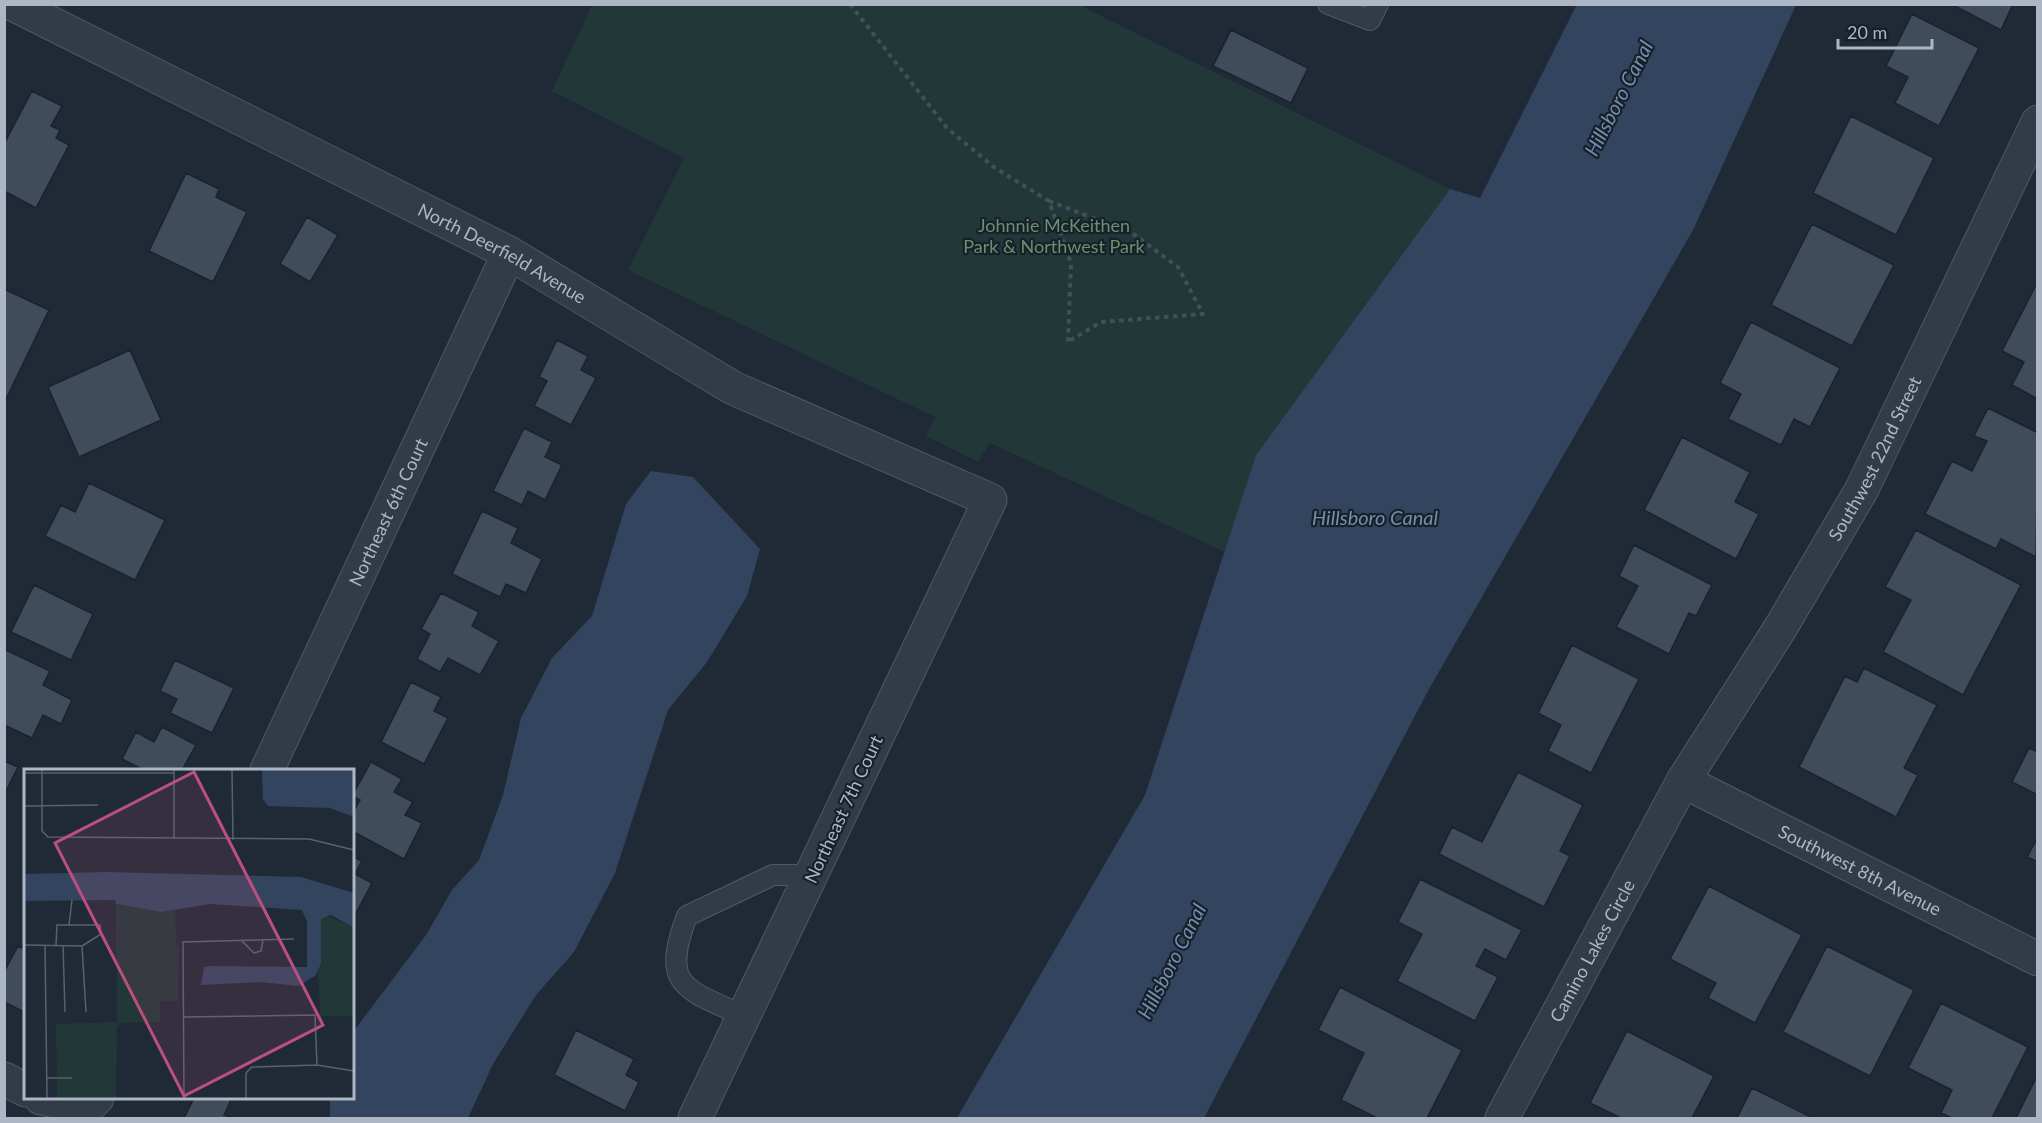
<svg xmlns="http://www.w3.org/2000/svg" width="2042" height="1123" font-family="Lato,sans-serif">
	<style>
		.green { fill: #223738 }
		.water { fill: #33455e }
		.building { fill: #404c5b; stroke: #1a232d; stroke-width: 1.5 }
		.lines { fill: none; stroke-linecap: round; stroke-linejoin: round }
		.lane-casing { stroke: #505965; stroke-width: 22 }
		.street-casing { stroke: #505965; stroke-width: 35 }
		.path { stroke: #3f5254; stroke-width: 4; stroke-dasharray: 4.5 4.5; stroke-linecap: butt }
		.lane { stroke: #333b46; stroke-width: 20 }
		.street { stroke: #333b46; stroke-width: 33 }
		.labels { text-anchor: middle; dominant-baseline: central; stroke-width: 4.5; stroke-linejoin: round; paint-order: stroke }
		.park-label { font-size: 18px; fill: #65936e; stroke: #18212b }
		.street-label { font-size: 18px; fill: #adb6c4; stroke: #18212b }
		.water-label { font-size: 20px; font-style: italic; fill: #748eac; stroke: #18212b }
		.inset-road { fill: none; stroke: #58626f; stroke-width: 1.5 }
		.view { fill: #bb4f80; fill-opacity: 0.15; stroke: #bb4f80; stroke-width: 3 }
		.inset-edge { fill: none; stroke: #adb6c4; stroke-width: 3 }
	</style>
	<rect width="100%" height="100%" fill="#1f2a36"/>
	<path class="green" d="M592,5H1079L1450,189L1256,455L1225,552L990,443L978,462L926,436L935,417L628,270L684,158L552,91Z"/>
	<path class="water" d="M1577,4L1796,5L1693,230L1429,689L1204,1118H957L1145,795L1256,455L1450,189L1480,198Z
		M651,471L693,477L760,549L747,596L707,662L668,710L615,873L574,952L536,995L493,1064L468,1118H330V1098H352L353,1032L426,935L452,890L479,860L503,795L521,718L552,658L592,616L626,504Z"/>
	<path class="building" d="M1951,4H2013L2001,30Z
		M1912,14L1979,48L1939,126L1895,103L1908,77L1886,66Z
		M1231,30L1308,68L1291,103L1213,66Z
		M32,91L62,106L51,126L60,130L56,138L69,145L36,208L4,191V144Z
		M1851,116L1934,158L1896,235L1813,193Z
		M186,173L219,189L216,197L247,212L213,282L149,251Z
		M307,217L338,235L310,282L280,264Z
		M1812,224L1894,265L1852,346L1771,305Z
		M2035,287L2038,288V399L2012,385L2024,362L2002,351Z
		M4,289L49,310L5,401L4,400Z
		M1751,322L1840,368L1810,427L1794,419L1781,445L1728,419L1741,394L1720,383Z
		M557,340L588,356L581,370L596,378L571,425L534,406L547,381L539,377Z
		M130,350L161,420L79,457L48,387Z
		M1988,408L2038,433L2036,557L2001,539L1996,549L1925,514L1952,461L1972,471L1987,441L1974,436Z
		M524,428L552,442L545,457L562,465L545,500L528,491L522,505L493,491Z
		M1682,437L1750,472L1735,502L1759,514L1736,559L1644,510Z
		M89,483L165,520L135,580L45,536L61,505L75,512Z
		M482,511L518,528L511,543L542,559L526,593L506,584L500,597L452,574Z
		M1916,530L2021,585L1963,695L1883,652L1911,600L1885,587Z
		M1634,545L1712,585L1696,616L1689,613L1669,654L1616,627L1638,586L1619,576Z
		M34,585L93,614L71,660L11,632Z
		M441,593L479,612L472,626L499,641L480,675L448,658L440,672L417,659L430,634L421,629Z
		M1572,645L1639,679L1591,773L1548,751L1561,725L1538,713Z
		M4,649L50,671L43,685L72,700L61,724L43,715L32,738L4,725Z
		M175,660L234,688L212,733L170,713L177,699L160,691Z
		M1864,668L1937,705L1904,768L1918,775L1896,817L1799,767L1845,676L1857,682Z
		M411,682L441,697L434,711L448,718L424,764L381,742Z
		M162,727L196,745L182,770H144L122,759L136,732L154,742Z
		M2029,748L2038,752V795L2012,782Z
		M4,761L18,767L4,795Z
		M371,762L402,779L394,792L413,802L405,815L422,823L404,859L352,831V814L360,800L352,796Z
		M1518,772L1583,805L1560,851L1570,856L1544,907L1439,854L1452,827L1482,842Z
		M2038,837V862L2027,857Z
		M352,856L362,861L355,874L372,883L354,917Z
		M1420,879L1522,930L1506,960L1485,949L1476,966L1498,977L1475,1021L1397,981L1422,934L1398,922Z
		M1709,886L1802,935L1755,1023L1708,998L1716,983L1670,959Z
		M18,946L26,950V1013L4,1002V972Z
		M1827,946L1914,990L1870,1076L1783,1032Z
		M1340,987L1462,1050L1427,1118H1377L1341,1100L1364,1053L1318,1030Z
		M1941,1003L2028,1047L1992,1118H1952L1941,1113L1952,1090L1908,1068Z
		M576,1030L634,1059L626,1075L639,1082L625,1111L554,1075Z
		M1627,1031L1714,1076L1692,1118H1621L1590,1103Z
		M2038,1076V1118H2016L2037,1076Z
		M1752,1088L1813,1118H1737Z
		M194,1098H226L231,1100L224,1115L233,1118H184Z"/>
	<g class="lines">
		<g class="lane-casing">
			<path id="lane" d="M1328,4L1370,20L1378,4
				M744,1016C685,989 660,987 687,916L773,875H812"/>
		</g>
		<g class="street-casing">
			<g id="street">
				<path id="s1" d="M13,4L509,253L733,388L990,500L695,1118"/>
				<path id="s2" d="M267,770L509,253"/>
				<path id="s3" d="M1683,781L2038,959"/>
				<path d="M4,1079L26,1090"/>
				<path d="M41,1098L87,1108L97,1098"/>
				<path id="s4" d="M1502,1118L1683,781L1781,627L1862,489L2038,122"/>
			</g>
		</g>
		<path class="path" d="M850,4L947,128L995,168L1049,201L1071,263L1068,342
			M1049,201L1132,233L1178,267L1203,314L1101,322L1068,342"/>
		<use href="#lane" class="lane"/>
		<use href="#street" class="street"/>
	</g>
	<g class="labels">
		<g class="park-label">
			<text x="1054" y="225">Johnnie McKeithen<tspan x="1054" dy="21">Park &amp; Northwest Park</tspan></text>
		</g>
		<g class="street-label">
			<text stroke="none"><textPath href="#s1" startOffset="549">North Deerfield Avenue</textPath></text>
			<text stroke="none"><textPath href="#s4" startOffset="758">Southwest 22nd Street</textPath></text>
			<text stroke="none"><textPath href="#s2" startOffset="285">Northeast 6th Court</textPath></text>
			<text transform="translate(843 809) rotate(-65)">Northeast 7th Court</text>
			<text stroke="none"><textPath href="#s3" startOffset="198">Southwest 8th Avenue</textPath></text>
			<text stroke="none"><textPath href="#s4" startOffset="190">Camino Lakes Circle</textPath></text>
		</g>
		<g class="water-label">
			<text transform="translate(1618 98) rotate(-63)">Hillsboro Canal</text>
			<text x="1375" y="517">Hillsboro Canal</text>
			<text transform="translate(1171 961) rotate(-63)">Hillsboro Canal</text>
		</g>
	</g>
	<g transform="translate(24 769)">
		<rect width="330" height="330" fill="#1f2a36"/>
		<path d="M92,135L137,143L151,140L152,176L155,177L154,232H136V253L97,254L93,258L92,329H33L32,255L93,253ZM292,142L330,159V247H296Z" fill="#223738"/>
		<path d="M238,1H330V48L306,39L244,37L239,30ZM82,103L277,108L330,124V159L307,146L297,150V194L292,206L275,217L236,213L177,216L180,198L186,197L283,198V153L278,141L186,135L137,143L92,135L91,131L0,132V105Z" fill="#33455e"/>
		<path class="inset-road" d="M18,1V62L24,68L285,70L330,81M150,1V69M208,1L209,71M0,4H150M0,37L74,36M45,156L48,131M217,171L230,184L237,182L239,171M0,176L58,177L62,243M21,176L23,329M32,176L33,156H76L77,165L58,177M39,176L41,243M159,248L291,246L293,296M23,309H48M160,329L159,173L270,170M222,329V304L228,298L293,296L330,302"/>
		<path class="view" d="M170,3L299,256L160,327L31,74Z"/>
		<rect width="330" height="330" class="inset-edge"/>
	</g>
	<rect width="2042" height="1123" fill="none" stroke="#adb6c4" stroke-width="12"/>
	<path d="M1838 39v9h94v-9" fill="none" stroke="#adb6c4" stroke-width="3"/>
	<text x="1847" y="39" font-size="18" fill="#adb6c4" stroke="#18212b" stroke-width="4.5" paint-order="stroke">20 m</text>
</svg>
